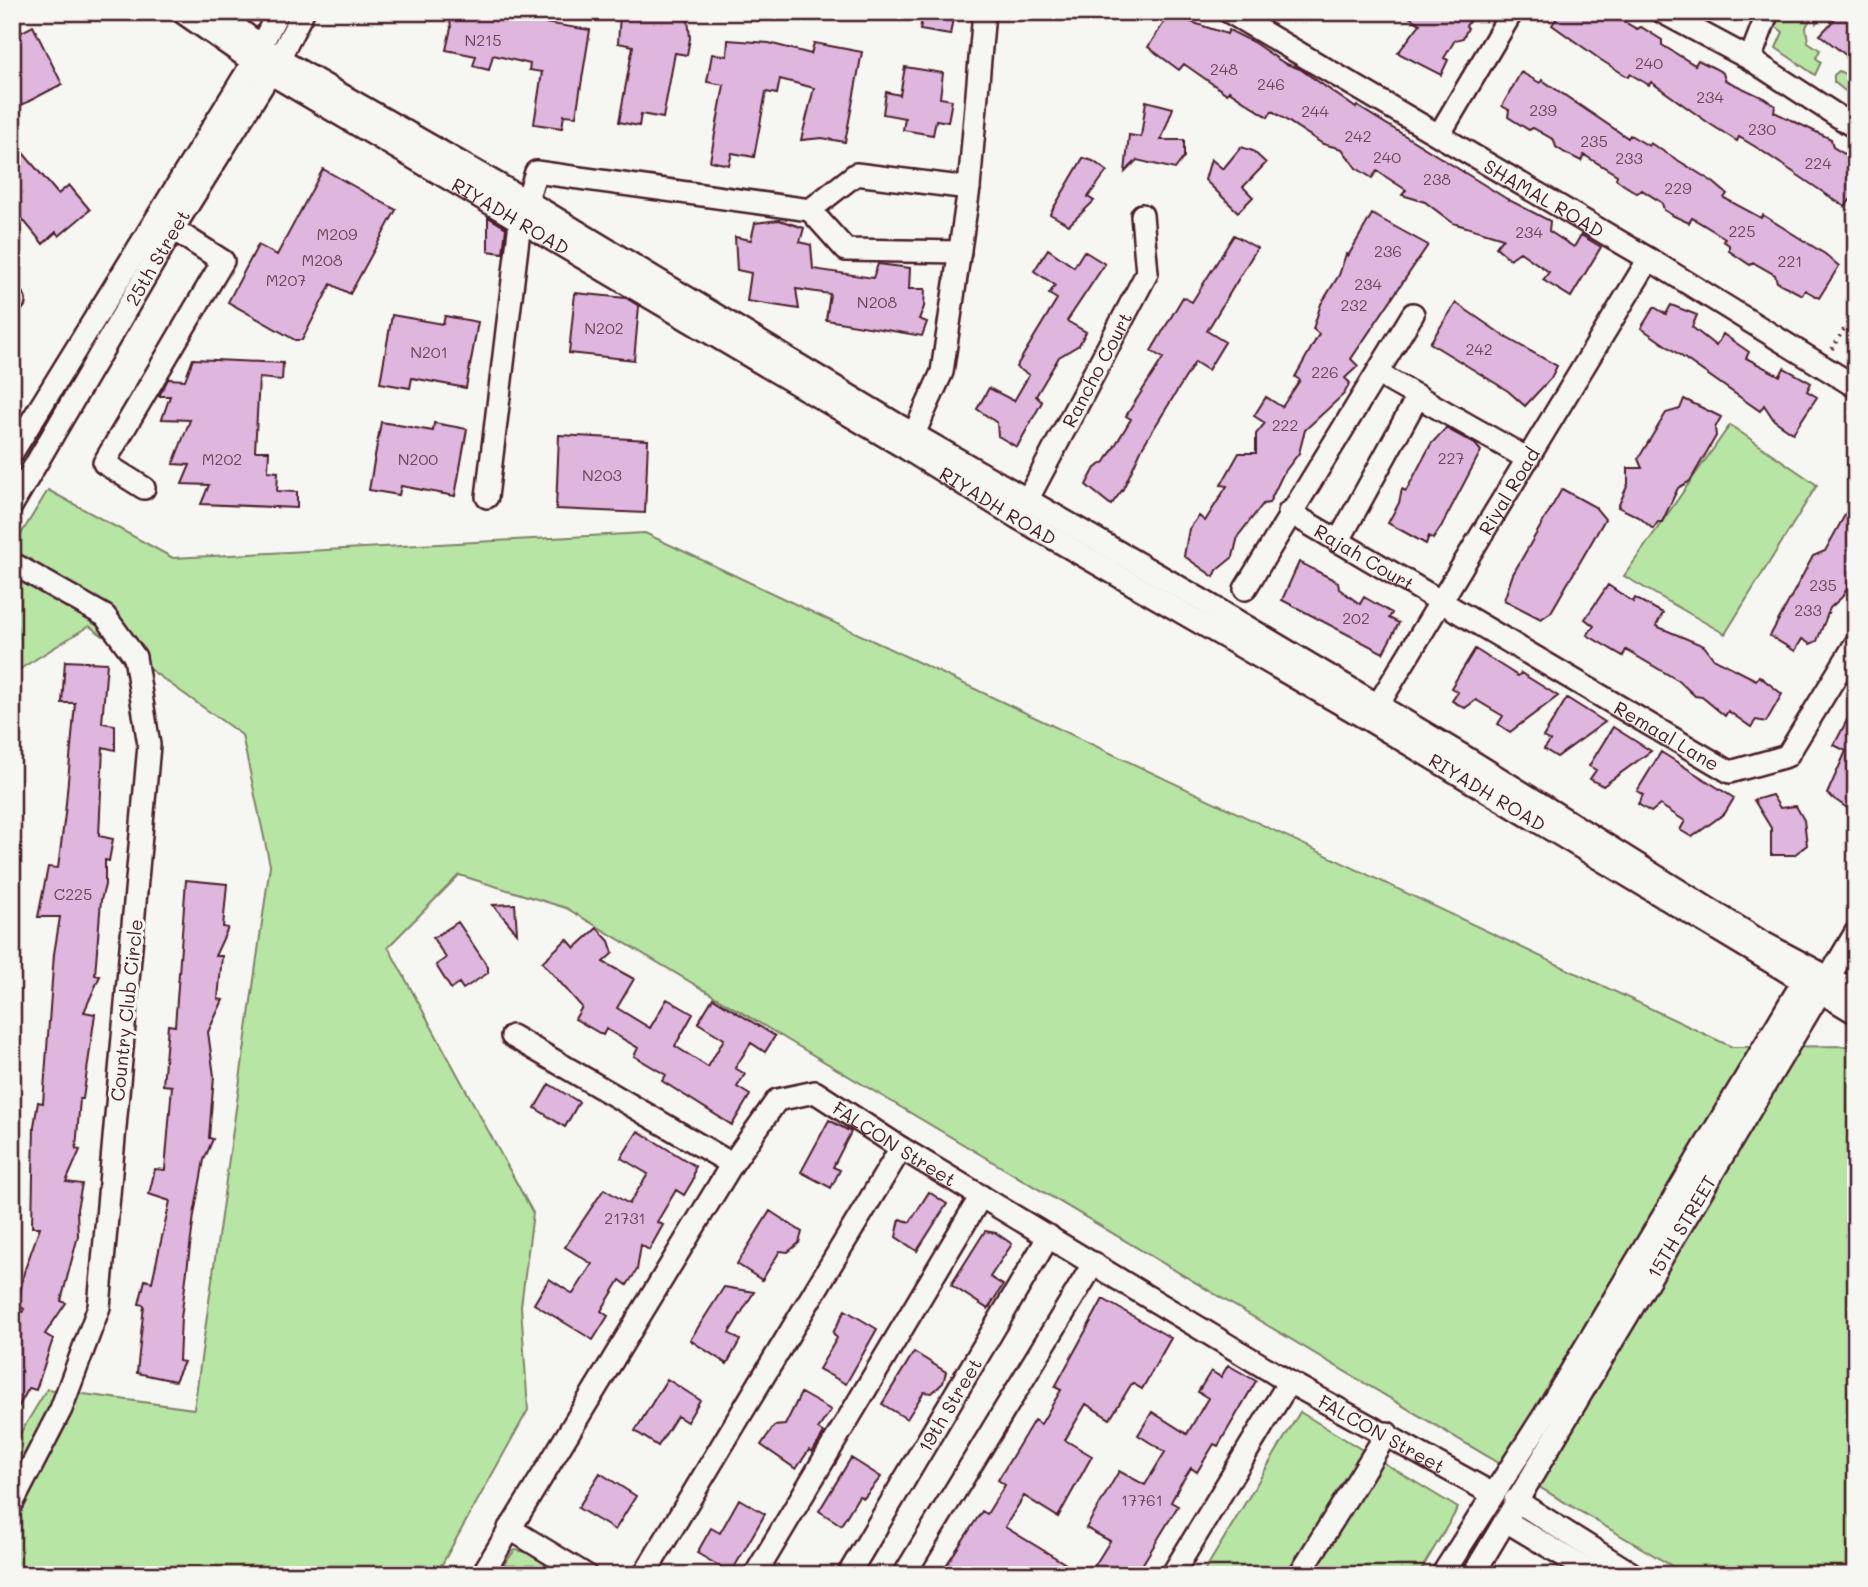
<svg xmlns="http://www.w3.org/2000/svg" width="1868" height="1587" font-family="Mali,sans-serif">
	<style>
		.green { fill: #b7e5a4; stroke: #808268; stroke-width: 2 }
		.building { fill: #dfb6dd; stroke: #4a1f2b; stroke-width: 2 }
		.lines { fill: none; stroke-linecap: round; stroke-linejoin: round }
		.minor-casing { stroke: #4a1f2b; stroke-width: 26 }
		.path { stroke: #4a1f2b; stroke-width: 3.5; stroke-dasharray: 2 5; stroke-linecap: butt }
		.minor { stroke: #f6f6f2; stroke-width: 21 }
		.labels { text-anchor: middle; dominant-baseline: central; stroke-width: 6; stroke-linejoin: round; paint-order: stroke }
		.number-label { font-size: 16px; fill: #6f4558 }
		.street-label { font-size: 19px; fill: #4a1f2b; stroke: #f6f6f2 }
	</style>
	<rect width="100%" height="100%" fill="#f6f6f2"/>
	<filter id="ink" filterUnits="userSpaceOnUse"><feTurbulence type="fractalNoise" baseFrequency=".0143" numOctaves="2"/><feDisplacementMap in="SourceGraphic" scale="14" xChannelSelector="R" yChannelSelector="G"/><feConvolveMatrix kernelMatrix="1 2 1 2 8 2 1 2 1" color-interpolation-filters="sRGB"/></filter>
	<g filter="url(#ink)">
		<path class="green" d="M1781,12H1825L1816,23V17L1812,16L1806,27L1808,42L1820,50L1816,58L1821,62L1815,75L1776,48L1783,32L1775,26Z
			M1851,68L1856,71V82L1849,94L1834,82V75L1839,71L1845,74Z
			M1730,425L1817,485L1725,634L1624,576Z
			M48,490L173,558L645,533L1732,1047L1856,1046V1575H1687L566,908L459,875L388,947L533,1213L521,1306L528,1410L436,1575H12V1447L47,1389L194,1409L270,865L242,735L89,626L12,674V549Z
			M1300,1412L1458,1508L1418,1575H1202Z
			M515,1550L526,1552L564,1575H496Z"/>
		<path class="building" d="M449,12H506L505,20L514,18L590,30L576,116L564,115L562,128L534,124L542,72L529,70L530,64L493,55L489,70L473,66L476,56L446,50L451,28Z
			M636,12H683L688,19L690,38L687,55L675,53L663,118L641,114L639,126L619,122L633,46L618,43L620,15L636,17Z
			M923,12H954L950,35L920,30Z
			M1171,12H1190L1191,22L1227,34L1229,30L1253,42L1284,63L1300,69L1356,108L1357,106L1507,199L1550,221L1549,231L1574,247L1581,235L1601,247L1571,297L1543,280L1549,272L1520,252L1510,259L1496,247L1503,238L1453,223L1425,202L1402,195L1406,190L1377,171L1372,178L1356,168L1342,149L1323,144L1272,111L1268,117L1229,91L1227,94L1184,64L1179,70L1148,47Z
			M1401,12H1476L1466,26L1468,28L1463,38L1455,40L1444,58L1448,60L1441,75L1398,53L1420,24Z
			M1561,12H1615L1616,17L1637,29L1641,27L1662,40V45L1695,65L1698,60L1714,68L1723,73L1725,80L1764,98L1775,106L1774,112L1831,139L1833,147L1856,161V203L1850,200L1845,207L1759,149L1739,137L1737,141L1710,124L1651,82L1649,85L1630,74L1628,77L1601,60L1552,25Z
			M1837,12H1843L1856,23V63L1820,35L1834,20Z
			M33,26L62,84L12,110V37Z
			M728,40L769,43L811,54L814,43L862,52L845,142L822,138L801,140L814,88L780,79L777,94L766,92L754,157L732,153L729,165L710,161L724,85L707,82L712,54L727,56Z
			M905,67L943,73L940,98L952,100L948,122L936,120L933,135L903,130L905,118L883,114L886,92L900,95Z
			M1521,72L1540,83L1542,80L1628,138L1630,135L1649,146L1650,143L1713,182L1727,194L1724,198L1761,218L1763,215L1825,254L1839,266L1819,298L1805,290L1802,295L1777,282L1775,275L1754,263L1750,265L1729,251V245L1723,241L1725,238L1692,218L1689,223L1674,216L1664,210L1662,203L1642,190L1637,193L1624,185L1616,179L1617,175L1584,155L1581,161L1565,153L1556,147L1554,140L1533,128L1529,130L1508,117L1509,110L1502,106Z
			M1146,101L1173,108L1161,140H1184V157L1175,169L1137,160L1125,172L1129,135L1141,137Z
			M12,140L58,194L69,185L90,210L59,236L56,232L43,244L20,216L12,224Z
			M1241,147L1253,151L1266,163L1243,187L1253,197L1238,212L1205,180L1211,159L1223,169Z
			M1083,158L1093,161L1107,171L1088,197L1094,201L1069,225L1050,214Z
			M323,169L396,210L350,294L331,284L302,340H295L228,302L258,245L277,255Z
			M1372,214L1428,245L1351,359L1358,366L1345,378L1350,383L1344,394L1305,430L1299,453L1283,474L1269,503L1263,504L1238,536L1233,557L1217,570L1214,577L1184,556L1189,529L1199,516L1205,521L1227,486L1221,485L1239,453H1256V434L1265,423L1254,416L1266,397L1282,407L1300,380L1295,377L1319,334L1313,329L1321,304L1339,275L1346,254L1348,256Z
			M488,217L506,228L503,253L488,251Z
			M779,220L804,228L800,242L811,245L813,269L873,278L878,264L910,268L909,289H925L924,307L919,319L927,322L922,336L826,320L830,294L796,289L799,309L747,301L751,273L737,270L735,237L751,240L755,223Z
			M1234,235L1257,248L1207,331L1225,342L1208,370L1195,362L1143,446L1123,489L1111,505L1086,485L1095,468L1105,462L1131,419L1126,416L1163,358L1151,351L1183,297L1192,302Z
			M1048,249L1074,267L1084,251L1105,264L1067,321L1086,332L1079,345L1059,357L1036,396L1042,402L1017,447L998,436L997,423L977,409L989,388L1014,401L1029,375L1016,367L1057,299L1049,294L1055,285L1034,271Z
			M575,293L626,298L639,306L634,360L569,353Z
			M1456,303L1507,338L1557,366L1551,378L1525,406L1508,391L1430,343Z
			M1671,305L1697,315L1692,327L1716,346L1723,334L1749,352L1746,358L1780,376L1784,368L1811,383L1807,391L1817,397L1793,433L1774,420L1764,405L1760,411L1641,328L1654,307L1666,314Z
			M392,315L443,324L445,316L478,322L466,388L412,378L410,388L380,383Z
			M193,359L283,363L282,380L259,378L255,451H269L268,471L278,472L277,491L297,492V508L201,504L209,485L182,484L190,465L173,464L190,420L162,419L170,396H159L168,379L185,380Z
			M1684,399L1721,417L1715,428L1716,436L1690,481L1678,488L1662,522H1658L1653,529L1639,517L1618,507L1628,484V468H1642L1638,459L1666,413L1680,409Z
			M381,422L433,431L434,423L467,429L455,496L401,486L399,495L369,490Z
			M1446,428L1475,444L1481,451L1442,525L1433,539L1429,536L1426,544L1388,523L1399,503L1402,489L1406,491L1431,444Z
			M559,435L648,440L645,513L556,509Z
			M1562,489L1595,507L1605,519L1551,612L1541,619L1504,600L1513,574Z
			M1856,495V570L1851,582L1842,597L1830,608L1817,641L1810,644L1802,639L1795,651L1770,636L1813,556L1825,551Z
			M1299,562L1338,582L1339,589L1360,604L1364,597L1392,613L1389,618L1399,623L1383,653L1282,600Z
			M1608,585L1633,602L1635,598L1663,613L1656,626L1704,646L1713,658L1756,680L1759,676L1782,694L1766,722L1756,720L1751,727L1728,711L1725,716L1702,697L1695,696L1679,681L1626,650L1623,656L1587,635L1594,626L1585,619Z
			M1475,649L1518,676L1521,673L1558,696L1510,732L1498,724L1503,716L1476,700L1465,708L1452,701L1458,692L1451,688Z
			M65,661L107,663L102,723L115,725V750L103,747L99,836L113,839L109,861L105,860V885L101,900L95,975L100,976L84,1012L95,1014L83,1099H80L76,1149L80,1150L66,1182L82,1184L77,1209L78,1236L61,1301L66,1303L45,1334L53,1339L36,1390L29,1388L12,1418V1331L24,1309L18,1306L24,1272L40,1227H32L34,1126L38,1102L43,1103L54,954L60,917H38L48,867L58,868L65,814L75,703H62Z
			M1567,698L1605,722L1557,757L1544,749L1550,741L1543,737Z
			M1856,703V814L1827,794L1846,751L1834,745Z
			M1613,727L1651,751L1603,786L1590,779L1596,770L1589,766Z
			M1661,752L1734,798L1725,813L1692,837L1680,830L1685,821L1660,805L1651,812L1638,804L1643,795L1637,791Z
			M1772,795L1780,808L1796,806L1804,820L1807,845L1794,855H1771V828L1754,800Z
			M186,880L227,884L223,927L228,928L215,956H222L218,999L223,1000L208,1032L214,1076L209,1138L213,1139L204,1160L194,1215L181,1318L179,1361L184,1362L175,1381L137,1373L144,1305L139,1304L145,1280L152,1282L170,1201L149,1194L155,1169L165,1170L172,1086L163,1085L168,1025L175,1026Z
			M515,904L517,933L493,905Z
			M458,922L488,967V973L463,989L459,983L451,989L436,965L446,958L433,938Z
			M597,928L609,941L613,953L603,962L634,979L617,1008L650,1028L667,999L693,1014L675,1046L708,1067L724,1039L698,1023L713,998L775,1036L765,1052L751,1043L735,1068L745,1074L737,1087L750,1095L732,1125L662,1081L666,1075L634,1056L638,1048L606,1029L603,1035L575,1019L582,1007L542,962L567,939L575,948Z
			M549,1084L579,1102L565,1127L535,1108Z
			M829,1120L851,1132L833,1167L840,1170L831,1188L801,1172Z
			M638,1131L695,1166L693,1180L684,1195L676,1190L657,1222L663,1225L649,1250L641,1245L637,1270L627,1285L620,1280L601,1311L608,1316L593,1340L534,1304L549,1279L573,1294L592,1264L565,1247L604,1189L629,1204L648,1174L621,1158Z
			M929,1192L947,1204L917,1251L896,1237L900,1219L910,1222Z
			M770,1211L802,1232L799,1243L788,1252L780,1251L762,1280L737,1264Z
			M985,1231L996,1233L1012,1244L990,1277L1003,1285L988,1309L951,1285Z
			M724,1287L754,1292L729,1333L740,1340L727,1364L690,1340Z
			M1103,1299L1171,1338L1142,1389L1132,1383L1110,1419L1086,1404L1065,1440L1092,1456L1058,1517L1024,1496L1005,1527L1084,1575H957L945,1567L982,1511L987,1514L1005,1485L998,1480L1034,1420L1041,1424L1061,1390L1055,1387Z
			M845,1310L877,1329L846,1384L819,1369L837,1338L833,1333Z
			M914,1352L946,1372L943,1383L932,1393L924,1392L907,1419L882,1404Z
			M1228,1365L1256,1381L1218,1446L1214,1444L1197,1472L1191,1468L1180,1485L1171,1502L1178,1506L1136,1575H1089L1110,1541L1086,1528L1119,1471L1145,1485L1165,1452L1138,1435L1152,1412L1187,1434L1208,1398L1198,1392L1211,1371L1221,1377Z
			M667,1379L700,1400L687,1422L677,1416L658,1446L635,1431Z
			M801,1393L831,1410L818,1429L824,1433L818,1443L812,1452L809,1450L796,1469L761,1445L774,1426L785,1425Z
			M851,1458L881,1477L864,1498L859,1496L841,1525L819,1511Z
			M600,1473L636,1496L615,1530L578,1508Z
			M739,1499L765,1514L731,1573L697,1553L711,1528L720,1533Z"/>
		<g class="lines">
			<g class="minor-casing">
				<g id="minor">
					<path id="s1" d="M182,12L268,72L907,449L1018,518L1369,720L1856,1013"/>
					<path d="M215,12L279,59L527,201L896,424L1205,602L1465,757L1760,941L1856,992"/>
					<path id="s2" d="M1229,12L1649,259L1856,387"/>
					<path d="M1662,12L1750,59L1856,128"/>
					<path d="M1750,59L1768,12"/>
					<path d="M1439,135L1512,12"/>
					<path d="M960,252L846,250L810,210L856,174L969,188"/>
					<path d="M12,299L14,301"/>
					<path d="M1378,374L1528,459"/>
					<path d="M909,445L942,372L969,188L984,12"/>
					<path d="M12,453L253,62L278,12"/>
					<path d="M144,488L104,463L223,261L173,229"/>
					<path d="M487,497L520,222L536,172L810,210"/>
					<path id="s3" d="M12,505L173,229L279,59L303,12"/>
					<path id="s4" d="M1022,510L1147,273L1142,215"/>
					<path id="s5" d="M1289,512L1730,772L1787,756L1856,643"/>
					<path d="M1338,542L1418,396"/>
					<path d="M12,563L105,616L135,657L149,745L99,1307L61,1409L12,1504"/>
					<path d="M1245,589L1413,314"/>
					<path id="s6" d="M1370,718L1649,259"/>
					<path d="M512,1036L732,1164"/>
					<path d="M1515,1500L1634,1575"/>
					<path d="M1506,1521L1596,1575"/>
					<path d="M509,1528L586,1575"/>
					<path id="s7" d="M482,1575L732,1164L777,1100L815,1092L901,1148L1289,1382L1493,1494"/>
					<path d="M644,1575L901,1148"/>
					<path d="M755,1575L981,1196"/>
					<path id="s8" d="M848,1575L1049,1236"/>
					<path d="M904,1575L1094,1263"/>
					<path d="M1172,1575L1289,1382"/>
					<path d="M1299,1575L1387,1433"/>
					<path d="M1442,1575L1552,1403L1802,983"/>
					<path id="s9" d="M1473,1575L1856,932"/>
				</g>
			</g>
			<path class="path" d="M1832,349L1856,309"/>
			<use href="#minor" class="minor"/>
		</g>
	</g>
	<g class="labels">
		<g class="number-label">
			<text x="483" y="39">N215</text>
			<text x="1649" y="62">240</text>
			<text x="1224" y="68">248</text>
			<text x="1271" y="83">246</text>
			<text x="1710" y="96">234</text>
			<text x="1543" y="109">239</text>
			<text x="1315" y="110">244</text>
			<text x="1762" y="128">230</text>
			<text x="1358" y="135">242</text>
			<text x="1594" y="140">235</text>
			<text x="1387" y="156">240</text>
			<text x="1629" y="157">233</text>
			<text x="1818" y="162">224</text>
			<text x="1437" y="178">238</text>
			<text x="1678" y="187">229</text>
			<text x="1742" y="230">225</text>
			<text x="1529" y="231">234</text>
			<text x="337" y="233">M209</text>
			<text x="1388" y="250">236</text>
			<text x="322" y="259">M208</text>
			<text x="1790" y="260">221</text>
			<text x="286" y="279">M207</text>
			<text x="1368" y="283">234</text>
			<text x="877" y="301">N208</text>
			<text x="1354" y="304">232</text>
			<text x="604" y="327">N202</text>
			<text x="1479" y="348">242</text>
			<text x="429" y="351">N201</text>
			<text x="1325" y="371">226</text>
			<text x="1285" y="424">222</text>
			<text x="1451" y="457">227</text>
			<text x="222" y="458">M202</text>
			<text x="418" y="458">N200</text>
			<text x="602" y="474">N203</text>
			<text x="1823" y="584">235</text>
			<text x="1808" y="609">233</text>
			<text x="1356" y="617">202</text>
			<text x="73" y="893">C225</text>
			<text x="625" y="1217">21731</text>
			<text x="1142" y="1499">17761</text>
		</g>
		<g class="street-label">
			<text stroke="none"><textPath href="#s2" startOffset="366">SHAMAL ROAD</textPath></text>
			<text stroke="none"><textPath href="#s1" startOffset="387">RIYADH ROAD</textPath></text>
			<text stroke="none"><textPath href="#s3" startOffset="287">25th Street</textPath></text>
			<text stroke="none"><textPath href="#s4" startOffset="159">Rancho Court</textPath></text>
			<text stroke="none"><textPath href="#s6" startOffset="266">Riyal Road</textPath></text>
			<text stroke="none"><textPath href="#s1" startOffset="954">RIYADH ROAD</textPath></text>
			<text stroke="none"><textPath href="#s5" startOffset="88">Rajah Court</textPath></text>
			<text stroke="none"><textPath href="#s5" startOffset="439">Remaal Lane</textPath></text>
			<text stroke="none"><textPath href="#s1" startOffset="1521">RIYADH ROAD</textPath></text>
			<text transform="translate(126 1010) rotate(-84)">Country Club Circle</text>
			<text stroke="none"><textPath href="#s7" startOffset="693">FALCON Street</textPath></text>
			<text stroke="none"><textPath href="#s9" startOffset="406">15TH STREET</textPath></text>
			<text stroke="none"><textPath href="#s8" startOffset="198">19th Street</textPath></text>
			<text stroke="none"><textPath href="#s7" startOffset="1260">FALCON Street</textPath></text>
		</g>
	</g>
	<rect width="1868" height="1587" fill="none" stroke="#f6f6f2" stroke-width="42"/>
	<rect x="21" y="21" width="1826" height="1545" fill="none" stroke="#4a1f2b" stroke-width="2.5" filter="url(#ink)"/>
</svg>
